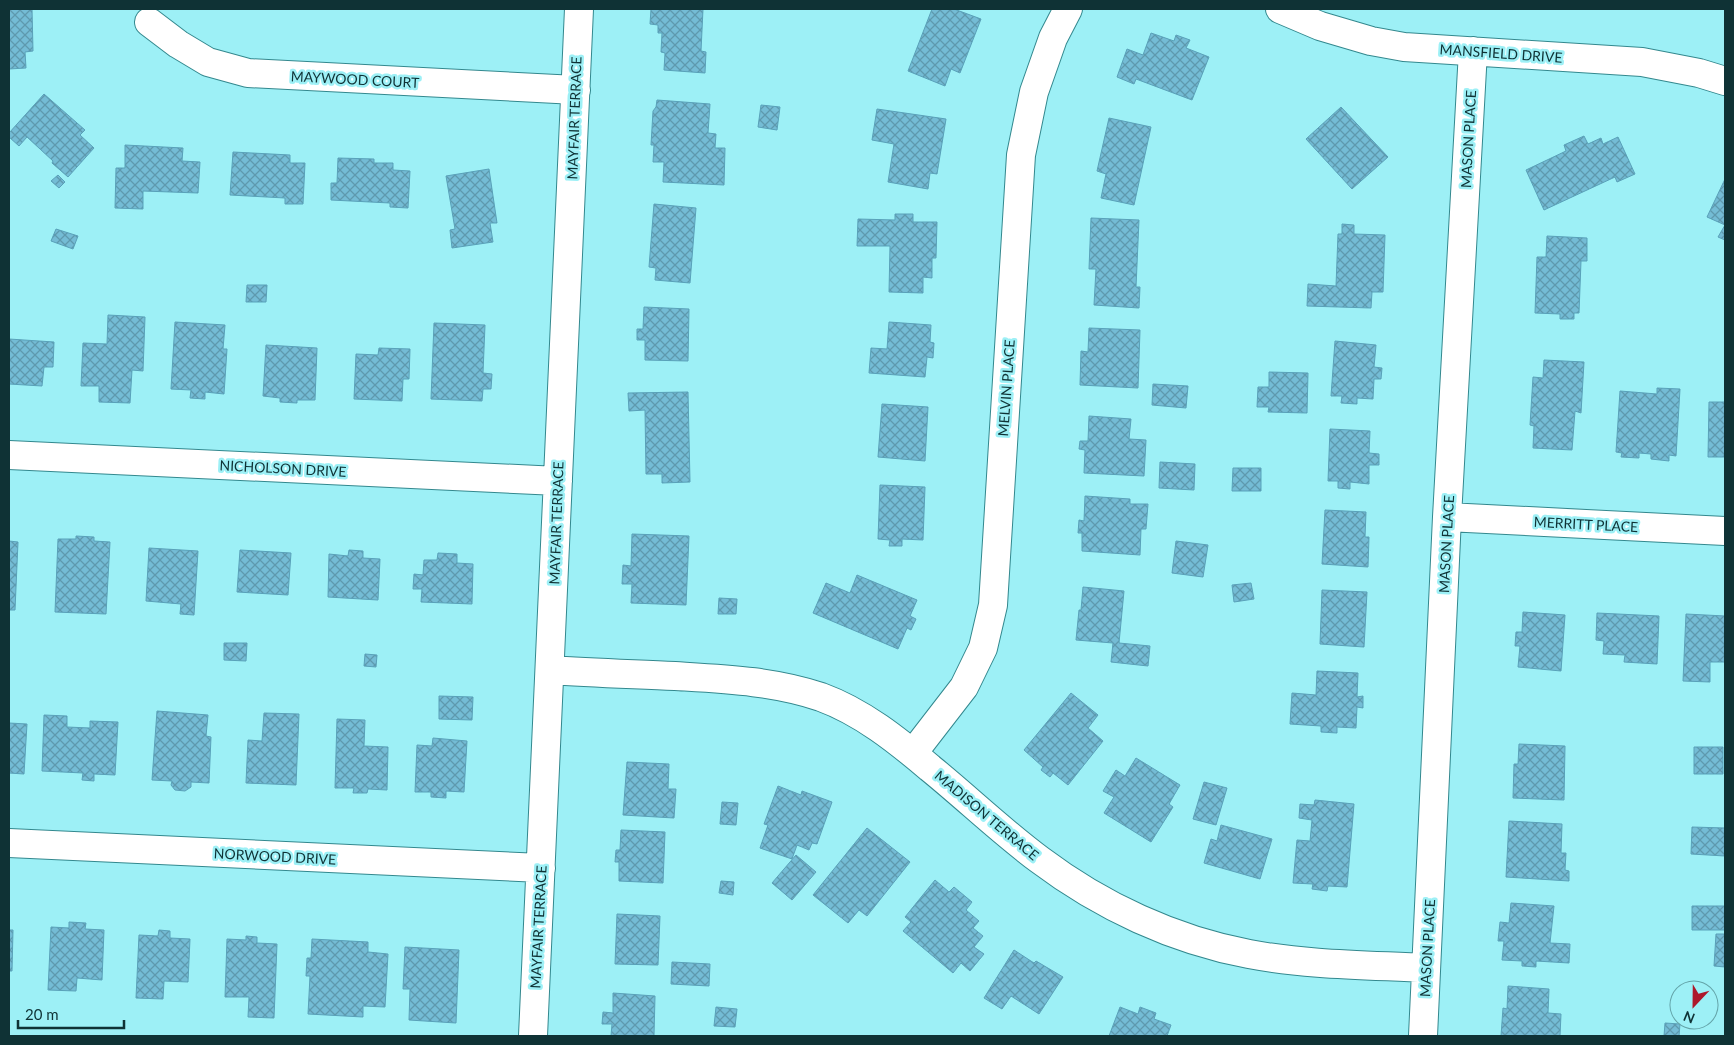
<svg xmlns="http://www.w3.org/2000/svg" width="1734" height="1045" font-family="Lato,sans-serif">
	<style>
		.building { fill: url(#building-cross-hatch); stroke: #59a1b9 }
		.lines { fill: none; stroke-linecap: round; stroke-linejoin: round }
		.street-casing { stroke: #33888e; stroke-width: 30 }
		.street { stroke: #fff; stroke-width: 28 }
		.labels { text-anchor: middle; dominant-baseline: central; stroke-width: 5; stroke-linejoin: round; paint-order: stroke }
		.street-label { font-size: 14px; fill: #0f3235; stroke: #9df0f6 }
	</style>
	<defs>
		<pattern id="building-cross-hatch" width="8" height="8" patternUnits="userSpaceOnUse" patternTransform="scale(1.25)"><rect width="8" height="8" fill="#74bcd5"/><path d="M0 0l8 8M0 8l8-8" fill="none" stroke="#5e99ae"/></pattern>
	</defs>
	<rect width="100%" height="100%" fill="#9df0f6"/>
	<path class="building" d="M9,9H32L33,51L25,52L26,68L9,69Z
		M651,9H703L701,51L706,52L705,73L664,70L665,53L661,52L662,33H658V25L650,24Z
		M932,9H954L981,19L960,73L951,69L945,86L908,71Z
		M1151,33L1174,41L1176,35L1190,40L1186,48L1209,57L1192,100L1136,79L1134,84L1117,77L1127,49L1143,55Z
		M44,94L85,130L80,135L94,148L68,177L52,163L53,161L27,137L19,146L9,137V133Z
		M657,100L710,104L708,133L716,134L715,148H725L724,185L663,182L664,162H653L654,145H651L653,111L656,107Z
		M761,105L780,107L777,130L758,127Z
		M1341,107L1388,157L1352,189L1306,139Z
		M877,109L946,119L937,174L930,173L928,189L888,182L894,144L872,140Z
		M1109,118L1151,127L1134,205L1101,198L1106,174L1097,171Z
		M1584,136L1588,144L1601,138L1603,144L1618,137L1635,174L1617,182L1615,177L1544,210L1526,170L1566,151L1564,145Z
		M125,145L183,148L182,161L200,162L198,193L143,191V209L115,208L116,168H125Z
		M233,152L290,155V163H305L303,204H285V198L230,195Z
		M338,158L374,159V163H393V170L410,171L408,208L390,207V203L331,200V183H337Z
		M489,169L497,223H490L493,242L452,248L450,230L455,229L446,176Z
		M58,175L65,182L59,188L51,181Z
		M1725,179V240L1718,237L1725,225L1707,217Z
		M654,204L696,208L690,283L655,280L656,268L649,267Z
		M895,214H913V222H937L936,258H932V278L923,277V293L889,292L890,246H857L858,219L895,220Z
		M1091,218L1139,220L1136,287H1140L1139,308L1094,305L1096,269H1089Z
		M1342,224L1354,225V234L1385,235L1383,292H1372L1371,308L1307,306L1308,284L1336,286L1338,234H1342Z
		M56,229L78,236L73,249L51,241Z
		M1547,236L1587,238V261H1581L1579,313H1574V319H1560V314L1535,313L1537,257H1546Z
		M247,285H267L266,302H246Z
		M644,307L689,309L688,361L645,360V340H637V329H643Z
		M108,315L145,317L143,371L132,370L130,403L99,402V386H81L83,343L107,344Z
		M175,322L225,325L223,349H227L224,394L205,392V399L190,398L191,390L171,389Z
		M889,322L931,325L930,342L934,343L933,358L927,357L925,377L869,373L871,348L887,349Z
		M434,323L485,325L483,373L492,374L491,389H483L482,401L431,399Z
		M1089,328L1140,330L1138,388L1080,385L1081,351L1088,352Z
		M9,339L54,342L53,367H44L42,386L9,384Z
		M1335,341L1376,345L1374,367L1382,368L1381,379H1374L1373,399L1357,398V404L1341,403L1342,396H1331Z
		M266,345L317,348L315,400H297V403L280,402V398L263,396Z
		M379,348L410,349L409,379H403L402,401L354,399L356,354L378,355Z
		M1544,360L1584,362L1581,413L1575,411L1572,450L1533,448L1534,426L1530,425L1533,377L1543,378Z
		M1269,372L1308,373L1307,413L1268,412L1269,407H1257L1258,387H1269Z
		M1153,384L1188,386L1186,408L1152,405Z
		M1657,388L1680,389L1676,456L1669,455V461L1651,459V454L1639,453V458L1621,457L1622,453L1616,452L1620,391L1657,394Z
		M688,392L690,482L662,483V474H646L645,410L629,411L628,393Z
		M1709,402H1725V457H1708Z
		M882,404L928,407L925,461L878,457Z
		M1089,416L1131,419L1129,439L1146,440L1144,476L1084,473L1085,450L1079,449L1080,441H1088Z
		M1330,429L1370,431L1369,453L1379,454V465H1369V484L1350,482V489L1338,488V481H1328Z
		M1160,462L1195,464L1194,490L1159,488Z
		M1233,468H1261V491H1232Z
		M880,485L925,487L923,540L902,539V546H889L890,540L878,539Z
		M1085,496L1130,499V504H1148L1146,529H1141L1140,555L1082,551V533H1078L1079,520L1084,521Z
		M1325,510L1366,512L1365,537H1369L1368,567L1322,564Z
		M632,534L689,536L686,605L631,603L632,584H622L623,565L631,566Z
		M76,536L94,537V541L110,542L106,614L55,612L58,539H76Z
		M9,541L18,542L15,610H9Z
		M1176,541L1208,545L1203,577L1172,573Z
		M149,548L198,551L194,615L180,614L181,604L146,601Z
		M240,550L291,553L288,595L237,592Z
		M349,550L363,551V558L380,559L378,600L328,597L329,554L348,556Z
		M438,553L457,554V563L473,564L472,604L421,602L422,589H413L414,574L423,575L424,560H437Z
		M857,575L917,600L910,616L916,619L911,630L907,628L898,649L813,613L826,583L850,593Z
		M1251,583L1254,599L1234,602L1232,585Z
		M1083,587L1124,591L1119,643L1150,646L1148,666L1111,662L1113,643L1076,640L1079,610H1081Z
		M1322,590L1367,592L1364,647L1320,644Z
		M719,598L737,599L736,614H718Z
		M1523,612L1565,615L1561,671L1518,667L1520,646H1515L1516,632H1522Z
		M1597,613L1659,616L1657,664L1624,662L1625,655L1603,654L1604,641L1596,640Z
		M1686,614L1725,616V662H1710V682L1683,681Z
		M224,643H247L246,661L224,660Z
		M365,654L377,655L376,667L364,666Z
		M1317,671L1358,673L1357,697L1363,696V708L1357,707L1356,728L1337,727V733L1321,732V726L1290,724L1292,693L1316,695Z
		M1071,693L1098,715L1088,728L1103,741L1068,785L1053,773L1050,777L1041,770L1043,767L1024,750Z
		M439,696L473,697L472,720L439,719Z
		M157,711L208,715L206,736L211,737L209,783L191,782V787L185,791L175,790L171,785L172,781L152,780Z
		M264,713L299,714L296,785L246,783L248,740L262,741Z
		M44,715L67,716V727L90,728V721L118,722L115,775L94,774V781L82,780L83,773L42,771Z
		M337,719L365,720L364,746L388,747L387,790L368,789L367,793H353L354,788H335Z
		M9,723L27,724L24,774L9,773Z
		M433,738L467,741L464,792L446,791V798L431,797V792H415L417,745L432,746Z
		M1519,744L1565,746L1564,800L1513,798L1514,764H1518Z
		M1694,747H1723V774H1694Z
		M1136,758L1180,785L1169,804L1173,807L1151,842L1104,813L1114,797L1103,791L1116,770L1125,776Z
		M627,762L669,764L668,789H676L674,818L623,815Z
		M1204,782L1227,788L1216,825L1193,819Z
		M778,786L801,795L802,791L832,802L817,844L812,843L809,850L797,845L792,859L760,848L768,825L764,824Z
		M1315,800L1354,804L1347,887L1328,886L1327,891L1312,889L1313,884L1293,883L1297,840L1310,841L1312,820L1299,818L1300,804L1314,805Z
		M722,802L738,803L736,825L720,824Z
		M1509,821L1562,824L1561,853H1566L1565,870L1569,871V881L1506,877Z
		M1221,825L1272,839L1260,879L1204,863L1211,839L1217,841Z
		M1692,827L1725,828V856L1691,854Z
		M867,828L910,862L867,916L859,910L848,923L813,895Z
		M621,830L665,832L663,883L619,881V862H615L616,850H620Z
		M796,855L816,872L792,900L772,883Z
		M935,880L949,892L954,887L972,902L966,910L979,921L973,928L983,936L974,947L984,954L970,971L961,963L953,973L903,931L911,922L905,917Z
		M721,881L734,882L733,895L719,893Z
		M1511,903L1554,906L1550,943L1570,944L1569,963L1536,961V967L1522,966V961L1502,960L1504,941H1498L1500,922L1509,923Z
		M1692,906H1725V930H1692Z
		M617,914L660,916L658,965L615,964Z
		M69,922L86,923L85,929L104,930L102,980L77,978L76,991L48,990L51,927L69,928Z
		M9,930H13L12,971H9Z
		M159,930L170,931V938L190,939L188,982L164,981L163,999L136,998L139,935L158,936Z
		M1716,934H1725V967L1714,966Z
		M246,936L257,937V943L277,944L274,1018L248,1017L249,997H225L227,939L246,940Z
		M312,939L368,942V952L388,954L385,1007L363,1006V1017L308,1014L310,976H306L307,958H311Z
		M405,947L459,950L456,1023L409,1020L410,989H403Z
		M1014,950L1034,963L1036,961L1063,977L1039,1014L1011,996L1002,1009L984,998Z
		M672,962L710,964L709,986L671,984Z
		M1508,986L1549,989L1548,1013L1561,1014L1560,1036H1501L1503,1008L1507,1009Z
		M613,993L655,996L654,1036H611L612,1024H602L603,1012L613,1013Z
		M716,1007L737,1009L735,1027L714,1026Z
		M1120,1007L1138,1014L1140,1007L1156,1013L1154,1019L1171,1025L1167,1036H1109Z
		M1665,1023L1680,1024L1679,1036H1664Z"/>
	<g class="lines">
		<g class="street-casing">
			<path id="street" d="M1280,9L1320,26L1371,41L1404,47L1642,62L1699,73L1725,81
				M149,22L178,44L208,62L248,73L576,90
				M9,455L558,481
				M1447,517L1725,531
				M550,670C591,673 633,674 675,676C724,679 774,681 821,697C862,712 897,740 930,768C967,798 1002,832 1040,860C1101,906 1174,940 1249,954C1307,965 1368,965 1426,968
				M913,753L964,687L983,648L993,605L1021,155L1034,92L1053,38L1068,9
				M9,843L541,868
				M533,1036L579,9
				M1423,1036L1447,517L1473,51"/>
		</g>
		<use href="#street" class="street"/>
	</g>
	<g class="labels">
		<g class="street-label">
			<text transform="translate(1501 53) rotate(4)">MANSFIELD DRIVE</text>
			<text transform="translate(355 79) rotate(3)">MAYWOOD COURT</text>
			<text transform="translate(574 118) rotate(-88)">MAYFAIR TERRACE</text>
			<text transform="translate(1468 139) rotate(-87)">MASON PLACE</text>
			<text transform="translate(1006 388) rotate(-86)">MELVIN PLACE</text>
			<text transform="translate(283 468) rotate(3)">NICHOLSON DRIVE</text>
			<text transform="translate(556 523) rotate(-88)">MAYFAIR TERRACE</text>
			<text transform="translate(1586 524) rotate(3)">MERRITT PLACE</text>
			<text transform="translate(1446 544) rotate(-87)">MASON PLACE</text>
			<text transform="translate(987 815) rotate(40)">MADISON TERRACE</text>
			<text transform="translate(275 856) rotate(3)">NORWOOD DRIVE</text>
			<text transform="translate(538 927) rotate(-87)">MAYFAIR TERRACE</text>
			<text transform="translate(1427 948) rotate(-87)">MASON PLACE</text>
		</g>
	</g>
	<rect width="1734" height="1045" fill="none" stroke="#0f3235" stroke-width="20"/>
	<g transform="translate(1694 1005) rotate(202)"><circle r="24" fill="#9df0f6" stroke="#64a4a9"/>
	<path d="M0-4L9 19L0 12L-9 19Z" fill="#ad192b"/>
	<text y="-8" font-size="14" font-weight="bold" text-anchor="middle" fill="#0f3235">N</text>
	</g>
	<path d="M18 1020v8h106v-8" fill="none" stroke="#0f3235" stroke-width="2.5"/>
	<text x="25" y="1020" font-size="15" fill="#0f3235" stroke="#9df0f6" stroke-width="4" paint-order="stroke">20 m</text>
</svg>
